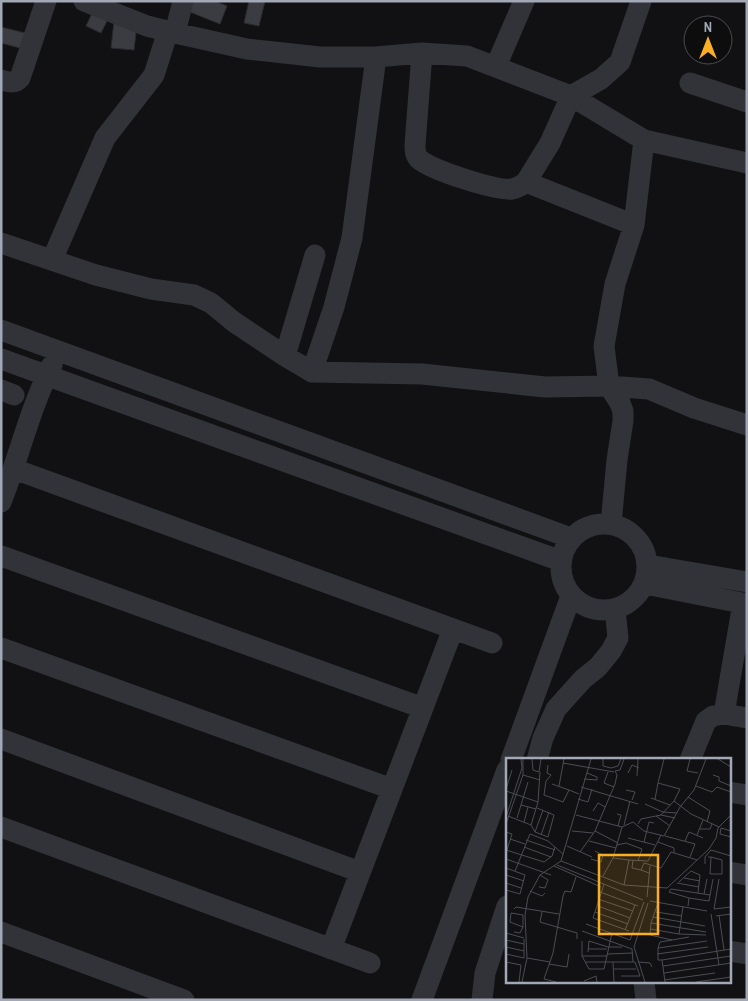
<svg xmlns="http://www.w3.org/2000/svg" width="748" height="1001" font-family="'Archivo Narrow',sans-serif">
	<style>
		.building { fill: #3b3c41; stroke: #2b2b2f }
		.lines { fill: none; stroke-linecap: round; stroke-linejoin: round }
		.street { stroke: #323338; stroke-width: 21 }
		.inset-road { fill: none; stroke: #4b4d54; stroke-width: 1 }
		.view { fill: #faaf23; fill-opacity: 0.15; stroke: #faaf23; stroke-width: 2.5 }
		.inset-edge { fill: none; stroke: #a2a8b5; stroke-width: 2.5 }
	</style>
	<rect width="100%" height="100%" fill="#111113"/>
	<path class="building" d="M189,1H215L227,6L220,24L185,10Z
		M249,1H265L259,26L244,23Z
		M95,7L110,15L101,33L86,26Z
		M114,22L137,24L134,50L111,48Z
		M1,27L25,33L20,48L1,43Z"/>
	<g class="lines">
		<path class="street" d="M84,1L147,26L175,33
			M183,1L175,33L247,49L320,57H376L352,238L334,307L312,372
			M422,53L415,145C415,150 415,155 419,159C431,170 496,191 512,189C517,188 522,185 526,182
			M376,57L422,53L467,56L571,96L601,79L620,62L641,1
			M496,66L524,1
			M1,80C8,82 15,84 20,78L46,1
			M690,83L747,102
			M634,225L526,182L550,143L571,96L644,140L747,163
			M1,243L96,275L151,289L194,295L211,303L234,322L285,356L312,372L422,374L545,387L609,386L649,389L694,408L747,425
			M52,260L105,138L154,75L168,31
			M1,330L571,538
			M285,356L315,255
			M1,359L561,561
			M1,390L14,395
			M14,469L492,643
			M1,502C19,457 30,408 52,365
			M561 567a43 43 0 1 1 86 0a43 43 0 1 1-86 0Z
			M611,524L617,460L623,421V411L620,403L609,386L604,346L615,284L634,225L644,140
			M1,556L423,708
			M648,565L747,582
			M645,584L747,604
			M1,648L392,789
			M724,714L747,718
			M1,739L360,872
			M511,760L571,596
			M537,760L543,738L556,709L583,679L598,667L611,651L618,638L615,609
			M690,760L706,721L713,716L724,714L743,603
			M729,792L747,795
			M1,827L370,963
			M729,872L747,875
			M1,932L184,1000
			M331,949L453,629
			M729,951L747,954
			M644,982L646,1000
			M422,1000L507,770
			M482,1000L485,973L507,906"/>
	</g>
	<g transform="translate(506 758)">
		<rect width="225" height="225" fill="#111113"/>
		<path class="inset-road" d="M26,1L27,12L33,14L35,1M97,1V8L105,10L112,8L115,1M184,1L181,13L192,15M212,1L225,9M57,5L108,14M42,7L41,15L45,17L40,23L38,37L57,44L63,32L73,36M102,14L98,25L108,29M122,15L126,7L133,10M17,17L34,22M207,17L213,19V23L225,28M131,18L132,1M78,21L91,22V19L81,15M152,25L158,1M46,26L63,32M53,28L58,1M190,28L206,34L211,29L225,34M75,29L132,46M0,31L6,12M120,32L129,34L126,42M0,33L32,44M182,39L204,53L201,64M145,40L164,47M72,41L82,44L86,31M149,41L152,25L174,31L168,43M139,46L157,54L171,55M15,47L30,51M87,53L92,45L99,49M111,56L115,57L112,68M70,57L116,69L127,64L138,73L158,78L174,49L188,32L200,1M155,57L168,43L185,56L213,69M2,58L25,67L29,74L42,79L48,57L31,50M150,58L164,68M0,59L16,10L15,1M11,60L22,24M18,64L22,49M0,66L17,17V1M132,66L135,61L155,57L169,60M25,67L32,44L34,14M118,67L124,43M116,69L107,100L123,102L118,127M194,71H204L206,66M66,73L87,75M89,73L112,85M225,73L215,70L214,76L225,79M0,74L6,76L1,92M29,74L37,52M35,77L43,54M191,77L197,62M159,78L189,86L184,99M122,80L149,87M4,81L19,86M20,82L49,92M83,83L110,90M179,83L183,74L197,80M138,84L143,64L148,65M152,84L168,90V95M111,87L120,85L136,91L132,103M61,88L86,99M18,89L45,99M0,92L38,104L46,98L49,89M74,94L89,73L109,26L111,17L109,13L114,12L118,1M202,99H205L216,102V116H204L205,99M0,101L45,117M85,101L95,104L97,97L89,93M123,102L142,103L155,77M127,102L126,110L135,112M55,103L118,127L161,130L203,91L210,80L212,70L225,57M199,106V99L205,92L225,98M51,107L137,142M48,108L95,129M0,110L19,117L14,136L0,132M9,113L24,76L42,83L57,96M143,115L135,112L138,105L155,110L165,94L191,102M0,117L18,123M97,118L107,100M178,120L194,123M173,124L185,113L194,117L192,135M0,125L15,130M171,125L193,129M98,126L87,160L123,173M33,129L39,130L42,122L34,117M24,133L36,138L39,135M94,134L132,148M163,134L165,131L204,137L203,143L183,140L182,148M163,134L183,140M198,136L201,121M204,137L207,121M141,139L144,108M92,141L127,153M144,143L201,153M152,145L145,165L144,177L166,182L154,184L152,190V202H156L159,224M92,148L124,160M177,148L173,176L200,177M8,151L10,149L53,156M208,151L213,121M208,151L225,149M36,154L34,164L71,175V181M89,154L122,166M150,154L176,158M205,156L213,207M213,157L218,192M210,158L225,156M147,159L199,168M145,165L200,174M80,166L124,182L138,144M144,171L173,176M119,172L129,147M76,173L126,191L127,204M8,174L14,175L17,169V157L5,155L4,164L17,169M0,175L18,180M0,182L18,186M166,182L183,179M76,183V198L83,211H98L106,175M0,189L18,193M152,190L201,183M82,191H101M82,194L83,183L102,189H116M0,196L18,200V181M101,196L127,195M151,196L202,189M76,198H101M21,200L44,204M156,202L225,191M0,204L15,207L13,224M80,204H129L134,218M107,204L108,224M132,204L144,205L146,209M43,206L61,209L63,196M157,208L225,198M107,211H130M158,215L225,205M115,218H134M158,222L209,215M78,223L90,218L91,224M16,224L21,200L19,157L22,139L34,117L55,103L85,1M50,224L38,221L47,195L57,138L59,133L65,134L70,119M139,224L128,189L142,145M190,224L225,219"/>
		<path class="view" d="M93,97H152V176H93Z"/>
		<rect width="225" height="225" class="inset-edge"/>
	</g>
	<rect width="748" height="1001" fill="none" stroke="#a2a8b5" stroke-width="5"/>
	<g transform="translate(708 40)"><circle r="24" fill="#0d0d0e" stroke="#494b51"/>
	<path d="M0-4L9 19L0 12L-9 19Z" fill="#faaf23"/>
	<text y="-8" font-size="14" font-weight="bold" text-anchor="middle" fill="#a2a8b5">N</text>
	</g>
</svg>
